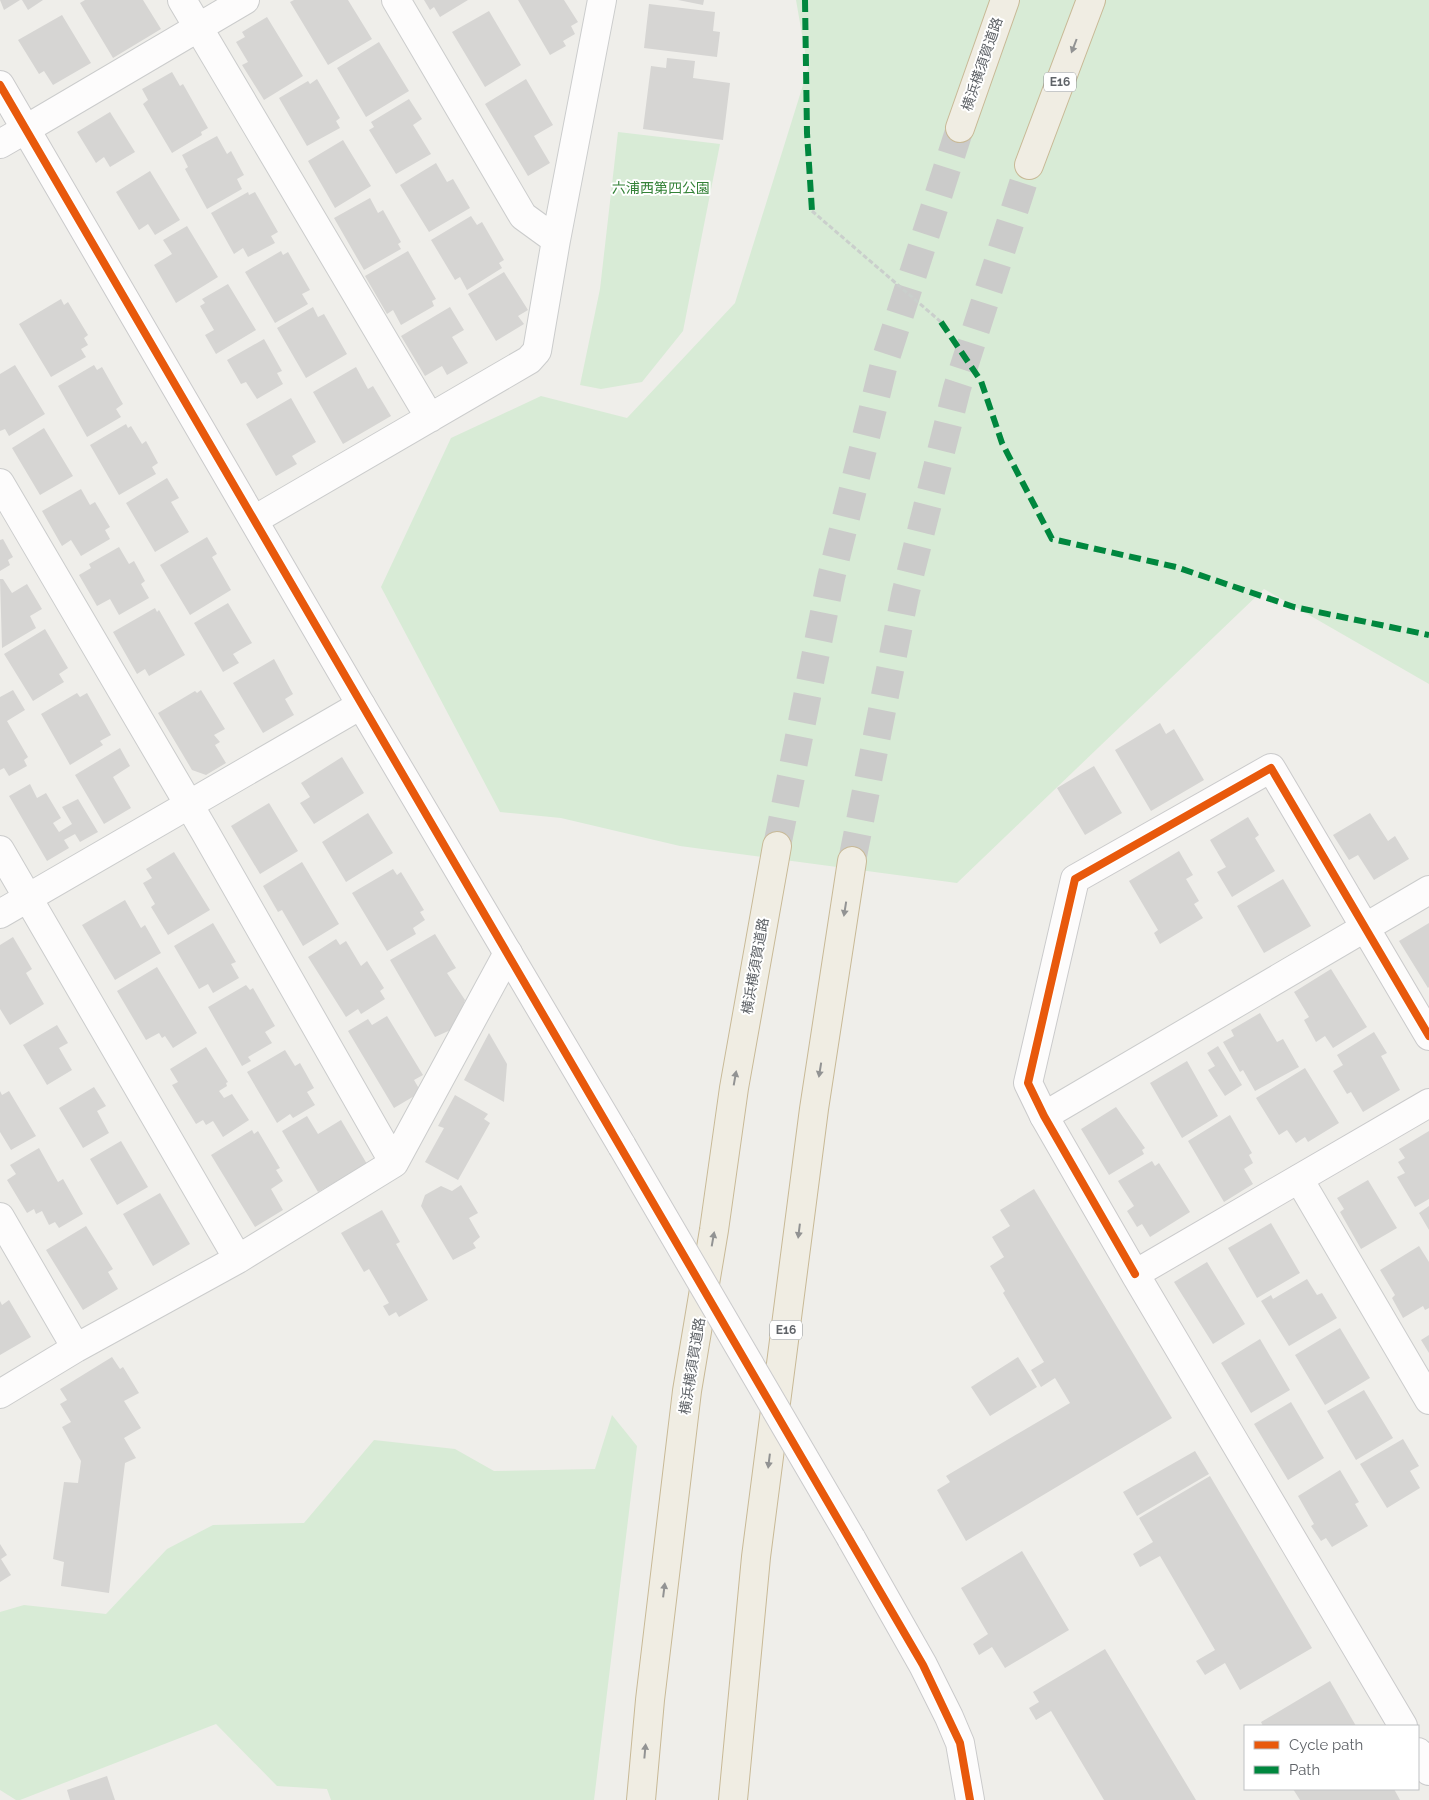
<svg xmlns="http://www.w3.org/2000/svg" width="1429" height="1800" font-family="Raleway,'Noto Sans JP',sans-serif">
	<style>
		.green { fill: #d8ebd6 }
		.building { fill: #d6d5d3 }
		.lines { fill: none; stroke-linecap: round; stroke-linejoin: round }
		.highway-tunnel { stroke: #cbcbca; stroke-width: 28; stroke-dasharray: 28 14; stroke-linecap: butt }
		.street-casing { stroke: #cbcccc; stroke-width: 30 }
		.secondary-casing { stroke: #cacacb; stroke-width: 30 }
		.highway-casing { stroke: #c8b996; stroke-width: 30 }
		.path { stroke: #cacfcc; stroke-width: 3; stroke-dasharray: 5 2.5; stroke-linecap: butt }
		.street { stroke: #fdfcfc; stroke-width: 28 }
		.secondary { stroke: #fdfcfc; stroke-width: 28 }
		.highway { stroke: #f0ede3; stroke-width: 28 }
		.secondary-bridge-casing { stroke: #cacacb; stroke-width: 30; stroke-linecap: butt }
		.secondary-bridge { stroke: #fdfcfc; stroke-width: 28 }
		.quiet { stroke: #00873e; stroke-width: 6; stroke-dasharray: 12 6; stroke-linecap: butt }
		.cycleway-casing { stroke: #fff; stroke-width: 11 }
		.cycleway { stroke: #e8590c; stroke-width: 8 }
		.oneway { fill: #929393 }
		.labels { text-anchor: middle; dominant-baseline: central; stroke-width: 4; stroke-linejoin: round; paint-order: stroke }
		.shield { fill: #fff; stroke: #8f9295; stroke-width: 1 }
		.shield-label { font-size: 12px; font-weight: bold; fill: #5f6368 }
		.street-label { font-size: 14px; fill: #5f6368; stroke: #fff }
		.park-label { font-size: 14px; fill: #348238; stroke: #fff }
	</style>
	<rect width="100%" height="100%" fill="#efeeea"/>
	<path class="green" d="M796,0H1429V684L1264,589L957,883L680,846L561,818L500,812L381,587L451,438L541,396L627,418L735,303L808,69Z
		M618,132L720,144L683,331L642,382L601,389L580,385L600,289Z
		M612,1415L637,1446L594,1800H331L327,1789L277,1786L216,1724L20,1800H16L0,1790V1612L24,1605L106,1614L167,1549L213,1525L304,1523L374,1440L455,1449L494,1471L595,1469Z"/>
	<path class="building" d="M0,0H20L4,10Z
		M22,0H43L28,10Z
		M85,0H143L161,29L113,58L80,3Z
		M294,0H348L372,39L328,65L290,2Z
		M424,0H468L440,17L434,7L430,10Z
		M518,0H564L578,22L571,26L575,34L563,41L566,46L550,55Z
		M678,0H704L703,5Z
		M649,4L715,12L713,31L720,32L717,57L644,48Z
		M489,11L521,65L485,87L452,32Z
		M62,15L91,63L53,85L44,71L39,74L18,40Z
		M267,17L303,76L264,100L242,65L248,62L236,42L245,37L242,32Z
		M379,42L409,91L366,117L337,68Z
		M667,58L695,61L693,78L730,83L723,140L643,129L651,66L666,68Z
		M172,72L180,86L183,84L208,128L201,132L202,135L172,153L143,104L148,100L142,89Z
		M317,79L340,118L336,121L340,128L307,146L279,98L308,81L310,84Z
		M526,79L553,125L534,136L550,163L528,176L485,104Z
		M409,99L422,119L413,125L431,154L396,174L369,130L374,127L371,122Z
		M110,112L135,152L110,167L104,157L96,163L77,132Z
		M217,136L227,154L231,151L244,175L237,179L242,189L207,209L185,169L188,167L182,155Z
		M343,140L371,186L335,208L308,161Z
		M436,163L447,182L453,179L470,208L429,232L400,185Z
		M150,171L180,220L155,235L148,224L139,230L116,192Z
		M248,192L249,195L255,192L278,232L271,236L275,243L248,257L243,248L234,254L211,213Z
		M370,198L378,213L383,210L401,242L398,244L401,249L364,270L334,218Z
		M471,216L477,225L482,222L504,260L499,263L502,268L467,290L460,277L455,280L431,240Z
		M187,226L218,277L176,303L154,265L172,254L163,240Z
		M281,251L283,255L288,252L310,290L302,294L308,304L275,323L245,272Z
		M408,251L436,299L432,301L434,306L401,325L393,310L387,314L365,276Z
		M504,272L528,310L518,316L524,324L496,341L468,294Z
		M228,284L256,330L216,354L205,335L214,330L200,306L205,303L202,299Z
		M61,299L64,305L68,302L88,335L84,338L88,345L81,349L86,357L51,377L19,324Z
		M313,307L318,317L324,314L347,354L306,378L277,328Z
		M450,307L464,330L452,337L468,363L447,375L442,366L425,376L401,336Z
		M264,339L282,371L277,373L283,384L257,399L246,382L241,384L227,360Z
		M15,365L45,414L9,436L5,429L0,431V374Z
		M94,365L97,370L102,367L123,404L116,409L121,417L87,437L58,386Z
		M356,367L368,389L373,386L391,416L343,444L313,392Z
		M291,398L316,442L292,456L297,464L276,476L246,424Z
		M126,424L128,428L131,426L142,444L146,441L158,463L152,467L156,474L119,495L90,445Z
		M44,428L73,476L40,495L12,448Z
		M167,478L179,498L171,502L189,532L155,552L126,503Z
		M81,489L90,505L95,502L110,527L105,530L110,539L81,556L71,540L62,546L42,511Z
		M207,537L217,554L212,557L231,590L190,615L160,565Z
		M3,539L13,557L8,560L10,565L0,571V540Z
		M119,547L129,564L134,561L145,581L141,584L149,598L119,615L110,599L97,606L79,575L91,568L89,564Z
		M0,579H3L12,593L27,584L42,609L30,616L36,628L2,648Z
		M228,603L252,643L233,654L239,663L223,672L194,623Z
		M155,608L157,612L159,610L185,655L149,676L145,669L137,674L113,632Z
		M45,629L68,668L59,674L64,682L33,701L4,654Z
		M274,659L293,694L285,699L294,715L263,733L233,683Z
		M13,690L25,710L7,721L28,757L24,760L27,766L9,776L4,768L0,770V697Z
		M201,690L225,729L214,735L220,742L215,745L226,763L206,775L192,770L158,713L195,691L197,693Z
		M77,693L80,697L87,693L111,735L100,741L103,745L70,765L41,714Z
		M1160,723L1166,734L1174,729L1204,780L1151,811L1115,750Z
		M120,748L130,766L113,777L131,808L104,824L75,775Z
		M342,757L364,793L314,824L300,803L310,797L301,783Z
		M1094,766L1122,813L1085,835L1057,788Z
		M30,784L37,798L46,793L61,818L53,823L59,832L72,824L62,807L78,799L98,832L80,842L75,834L64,840L69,848L47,861L9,796Z
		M269,803L298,851L260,874L231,826Z
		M368,813L393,853L346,882L322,842Z
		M1370,813L1388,841L1395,836L1409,859L1374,880L1358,855L1349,860L1333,835Z
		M1248,817L1259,835L1255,838L1275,871L1232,897L1217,872L1226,867L1210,840Z
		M1179,851L1193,875L1186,879L1199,901L1194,904L1203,918L1160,944L1154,933L1158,930L1129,881Z
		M174,852L210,910L168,935L151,907L155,904L143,883L152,878L146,869Z
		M302,862L339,924L303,946L282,910L278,912L263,886Z
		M393,869L397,875L401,872L424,910L420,912L425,920L413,928L416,934L387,951L352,893Z
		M1283,879L1311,926L1264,953L1237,906Z
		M125,900L141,928L145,925L161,953L115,980L82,925Z
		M213,923L236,962L231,964L239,978L213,993L208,984L199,989L174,946Z
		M1429,923V987L1428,988L1399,941Z
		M435,934L456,968L447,973L465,1000L455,1028L435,1037L390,960Z
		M13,937L32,969L26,973L44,1004L10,1025L0,1009V945Z
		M336,939L340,945L346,941L361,966L367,961L384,988L380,991L385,999L361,1014L358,1009L346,1017L308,957Z
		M157,967L197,1033L173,1048L165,1036L162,1038L159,1033L146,1040L117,991Z
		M1331,969L1367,1027L1333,1048L1325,1036L1316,1042L1304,1020L1309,1017L1294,992Z
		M246,985L250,990L253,988L275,1026L265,1032L272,1043L248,1057L251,1061L242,1066L208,1007Z
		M1260,1013L1277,1042L1283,1039L1299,1067L1255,1091L1243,1070L1240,1072L1223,1042L1234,1036L1231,1030Z
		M387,1016L423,1075L414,1080L421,1092L394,1108L348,1031L368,1019L372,1025Z
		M57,1025L68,1043L59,1048L72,1070L47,1085L23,1045Z
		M1374,1032L1387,1053L1381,1056L1400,1090L1363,1112L1351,1092L1347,1094L1333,1071L1343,1065L1337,1055Z
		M489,1033L507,1064L504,1102L464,1080Z
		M1218,1046L1242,1085L1225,1096L1208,1070L1215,1066L1207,1053Z
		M206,1047L228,1082L226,1083L227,1086L219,1091L224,1098L232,1094L249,1120L223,1137L213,1121L206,1125L203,1120L196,1124L172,1085L178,1082L170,1069Z
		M285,1050L295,1066L300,1063L314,1088L307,1092L315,1105L293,1118L290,1114L277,1123L247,1072Z
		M1187,1061L1218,1116L1182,1138L1150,1083Z
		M1305,1068L1339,1123L1308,1142L1305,1137L1296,1143L1287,1130L1279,1135L1256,1098Z
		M94,1087L106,1106L97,1111L109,1133L83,1148L59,1108Z
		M0,1091L2,1095L9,1091L36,1136L11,1150L0,1132Z
		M455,1095L488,1114L484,1119L490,1123L458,1180L425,1162L444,1128L438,1126Z
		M1116,1107L1145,1148L1142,1150L1144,1154L1109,1175L1081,1129Z
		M1230,1115L1252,1153L1249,1155L1253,1163L1244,1169L1253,1184L1224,1202L1188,1141Z
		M307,1116L318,1134L341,1120L367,1164L318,1192L282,1131Z
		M252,1130L254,1134L258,1131L280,1168L276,1170L283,1181L271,1189L283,1210L255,1227L211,1155Z
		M1429,1131V1199L1415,1207L1397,1177L1405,1173L1398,1162L1405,1158L1399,1149Z
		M121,1141L148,1187L117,1205L90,1159Z
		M39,1148L58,1182L63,1179L83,1214L59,1228L55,1222L49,1225L42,1211L36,1214L34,1209L27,1213L7,1180L16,1174L10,1165Z
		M1152,1161L1155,1166L1159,1163L1190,1212L1150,1237L1142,1224L1137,1227L1127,1211L1134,1206L1118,1181Z
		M1368,1180L1397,1228L1361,1249L1340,1212L1344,1209L1337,1198Z
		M461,1185L478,1213L469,1218L480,1237L473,1243L476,1248L453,1260L421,1206L425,1195L441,1186L452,1191Z
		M1034,1189L1172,1418L966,1541L937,1490L950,1482L946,1476L1070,1403L1055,1378L1041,1387L1031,1370L1044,1362L1003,1293L1005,1291L990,1266L1004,1257L992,1237L1010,1226L1000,1210Z
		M160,1193L190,1244L153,1266L123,1214Z
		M1429,1206V1230L1419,1213Z
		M382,1210L400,1242L396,1244L428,1300L399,1317L396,1312L389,1316L383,1306L389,1303L369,1269L364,1272L341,1233Z
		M1271,1223L1300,1273L1257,1298L1228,1248Z
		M86,1226L113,1269L108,1272L118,1289L83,1310L46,1250Z
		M1419,1246L1429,1262V1308L1425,1310L1423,1306L1403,1318L1392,1298L1395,1295L1380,1270Z
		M1207,1262L1245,1324L1213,1344L1174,1282Z
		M1307,1279L1317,1295L1322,1293L1337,1318L1289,1346L1261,1301L1271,1295L1273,1299Z
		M9,1300L31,1337L0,1355V1301L2,1305Z
		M1340,1328L1370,1378L1325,1405L1295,1355Z
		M1429,1335V1353L1421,1340Z
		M1260,1339L1290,1390L1251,1413L1221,1363Z
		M112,1357L120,1369L123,1367L139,1393L124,1401L141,1428L124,1438L136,1458L125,1463L109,1593L61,1586L64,1562L53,1559L64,1482L78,1483L81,1461L62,1427L71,1422L60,1404L67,1400L60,1389Z
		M1018,1357L1037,1387L990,1416L971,1387Z
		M1364,1390L1393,1438L1356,1460L1327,1411Z
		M1291,1402L1324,1458L1288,1480L1254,1424Z
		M1403,1439L1419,1466L1410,1471L1420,1488L1387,1508L1360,1464Z
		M1195,1451L1209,1474L1137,1516L1123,1492Z
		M1340,1470L1359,1502L1355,1504L1368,1526L1332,1547L1326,1538L1321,1541L1311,1526L1314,1524L1298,1496Z
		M1210,1476L1312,1648L1240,1690L1225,1663L1205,1675L1196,1661L1215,1650L1160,1556L1140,1567L1133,1554L1153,1542L1139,1518Z
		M0,1544L7,1555L1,1559L11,1575L0,1582Z
		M1022,1551L1069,1630L1005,1668L992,1647L979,1655L973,1644L988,1634L961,1588Z
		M1105,1649L1196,1800H1104L1051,1711L1036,1720L1029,1708L1039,1702L1033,1692Z
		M1330,1681L1356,1726H1263L1261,1722Z
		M107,1776L115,1800H70L67,1790Z
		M1293,1789H1394L1400,1800H1300Z"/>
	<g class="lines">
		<path class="highway-tunnel" d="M777,846L831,578L884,364L960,128
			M852,861L905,595L957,388L1029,165"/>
		<g class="street-casing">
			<path id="street" d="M182,0L430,418
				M26,129L245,0
				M556,240L602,0
				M0,483L205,832L394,1163
				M254,520L529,360L537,351L556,240L523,216L396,0
				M0,850L238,1259
				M0,914L361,705
				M1044,1116L1429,890
				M1299,1179L1429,1400
				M0,1217L76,1348
				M0,1394L76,1348L238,1259L394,1163L508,953"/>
		</g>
		<g class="secondary-casing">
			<path id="secondary" d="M0,85L361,705L622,1146
				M0,144L26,129
				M1135,1274L1044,1116L1028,1083L1075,879L1271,768L1429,1036
				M851,1538L923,1665L949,1717L960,1743L970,1800
				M1403,1726L1135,1274L1429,1103
				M1418,1752L1429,1771"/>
		</g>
		<g class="highway-casing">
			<path id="highway" d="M960,128L1005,0
				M1029,165L1091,0
				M641,1800L650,1700L687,1391L714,1230L734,1088L777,846
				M733,1800L756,1557L814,1109L852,861"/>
		</g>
		<path class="path" d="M812,211L941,322"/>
		<use href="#street" class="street"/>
		<use href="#secondary" class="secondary"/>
		<use href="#highway" class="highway"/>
		<g class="secondary-bridge-casing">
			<path id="secondary-bridge" d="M622,1146L851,1538"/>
		</g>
		<use href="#secondary-bridge" class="secondary-bridge"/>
		<path class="quiet" d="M805,0L807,133L812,211
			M941,322L981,381L1002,443L1052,539L1176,567L1294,607L1429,635"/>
		<g class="cycleway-casing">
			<path id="cycleway" d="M0,85L923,1665L960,1743L970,1800
				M1135,1274L1044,1116L1028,1083L1075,879L1271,768L1429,1036"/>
		</g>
		<use href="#cycleway" class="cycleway"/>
	</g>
	<defs><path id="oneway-solid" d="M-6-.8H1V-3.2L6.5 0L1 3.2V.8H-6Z" transform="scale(1.25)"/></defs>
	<g class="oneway">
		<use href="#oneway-solid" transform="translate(1074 46) rotate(111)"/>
		<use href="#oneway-solid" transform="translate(845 909) rotate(99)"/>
		<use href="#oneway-solid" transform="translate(820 1070) rotate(99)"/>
		<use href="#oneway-solid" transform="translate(735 1078) rotate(-80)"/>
		<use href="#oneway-solid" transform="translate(799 1231) rotate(97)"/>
		<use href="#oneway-solid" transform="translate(713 1239) rotate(-80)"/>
		<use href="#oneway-solid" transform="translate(769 1461) rotate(97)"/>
		<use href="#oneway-solid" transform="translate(664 1590) rotate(-83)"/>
		<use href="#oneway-solid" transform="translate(645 1751) rotate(-85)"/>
	</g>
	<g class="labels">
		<g class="shield">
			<rect x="1044" y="72.5" width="32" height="19" rx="4"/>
			<rect x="770" y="1320.5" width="32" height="19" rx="4"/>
		</g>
		<g class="shield-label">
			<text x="1060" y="82">E16</text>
			<text x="786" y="1330">E16</text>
		</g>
		<g class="street-label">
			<text transform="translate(982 64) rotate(-71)">横浜横須賀道路</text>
			<text transform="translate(755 966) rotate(-80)">横浜横須賀道路</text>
			<text transform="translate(692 1366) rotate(-81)">横浜横須賀道路</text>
		</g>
		<g class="park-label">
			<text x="661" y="188">六浦西第四公園</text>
		</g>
	</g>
	<rect x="1244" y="1725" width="175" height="65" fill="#ffffff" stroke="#bfc1c3"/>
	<rect x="1254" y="1741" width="25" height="8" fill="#e8590c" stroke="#bfc1c3"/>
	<text x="1289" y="1750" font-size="15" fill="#5f6368">Cycle path</text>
	<rect x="1254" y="1766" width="25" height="8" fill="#00873e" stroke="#bfc1c3"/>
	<text x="1289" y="1775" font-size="15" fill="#5f6368">Path</text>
</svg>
